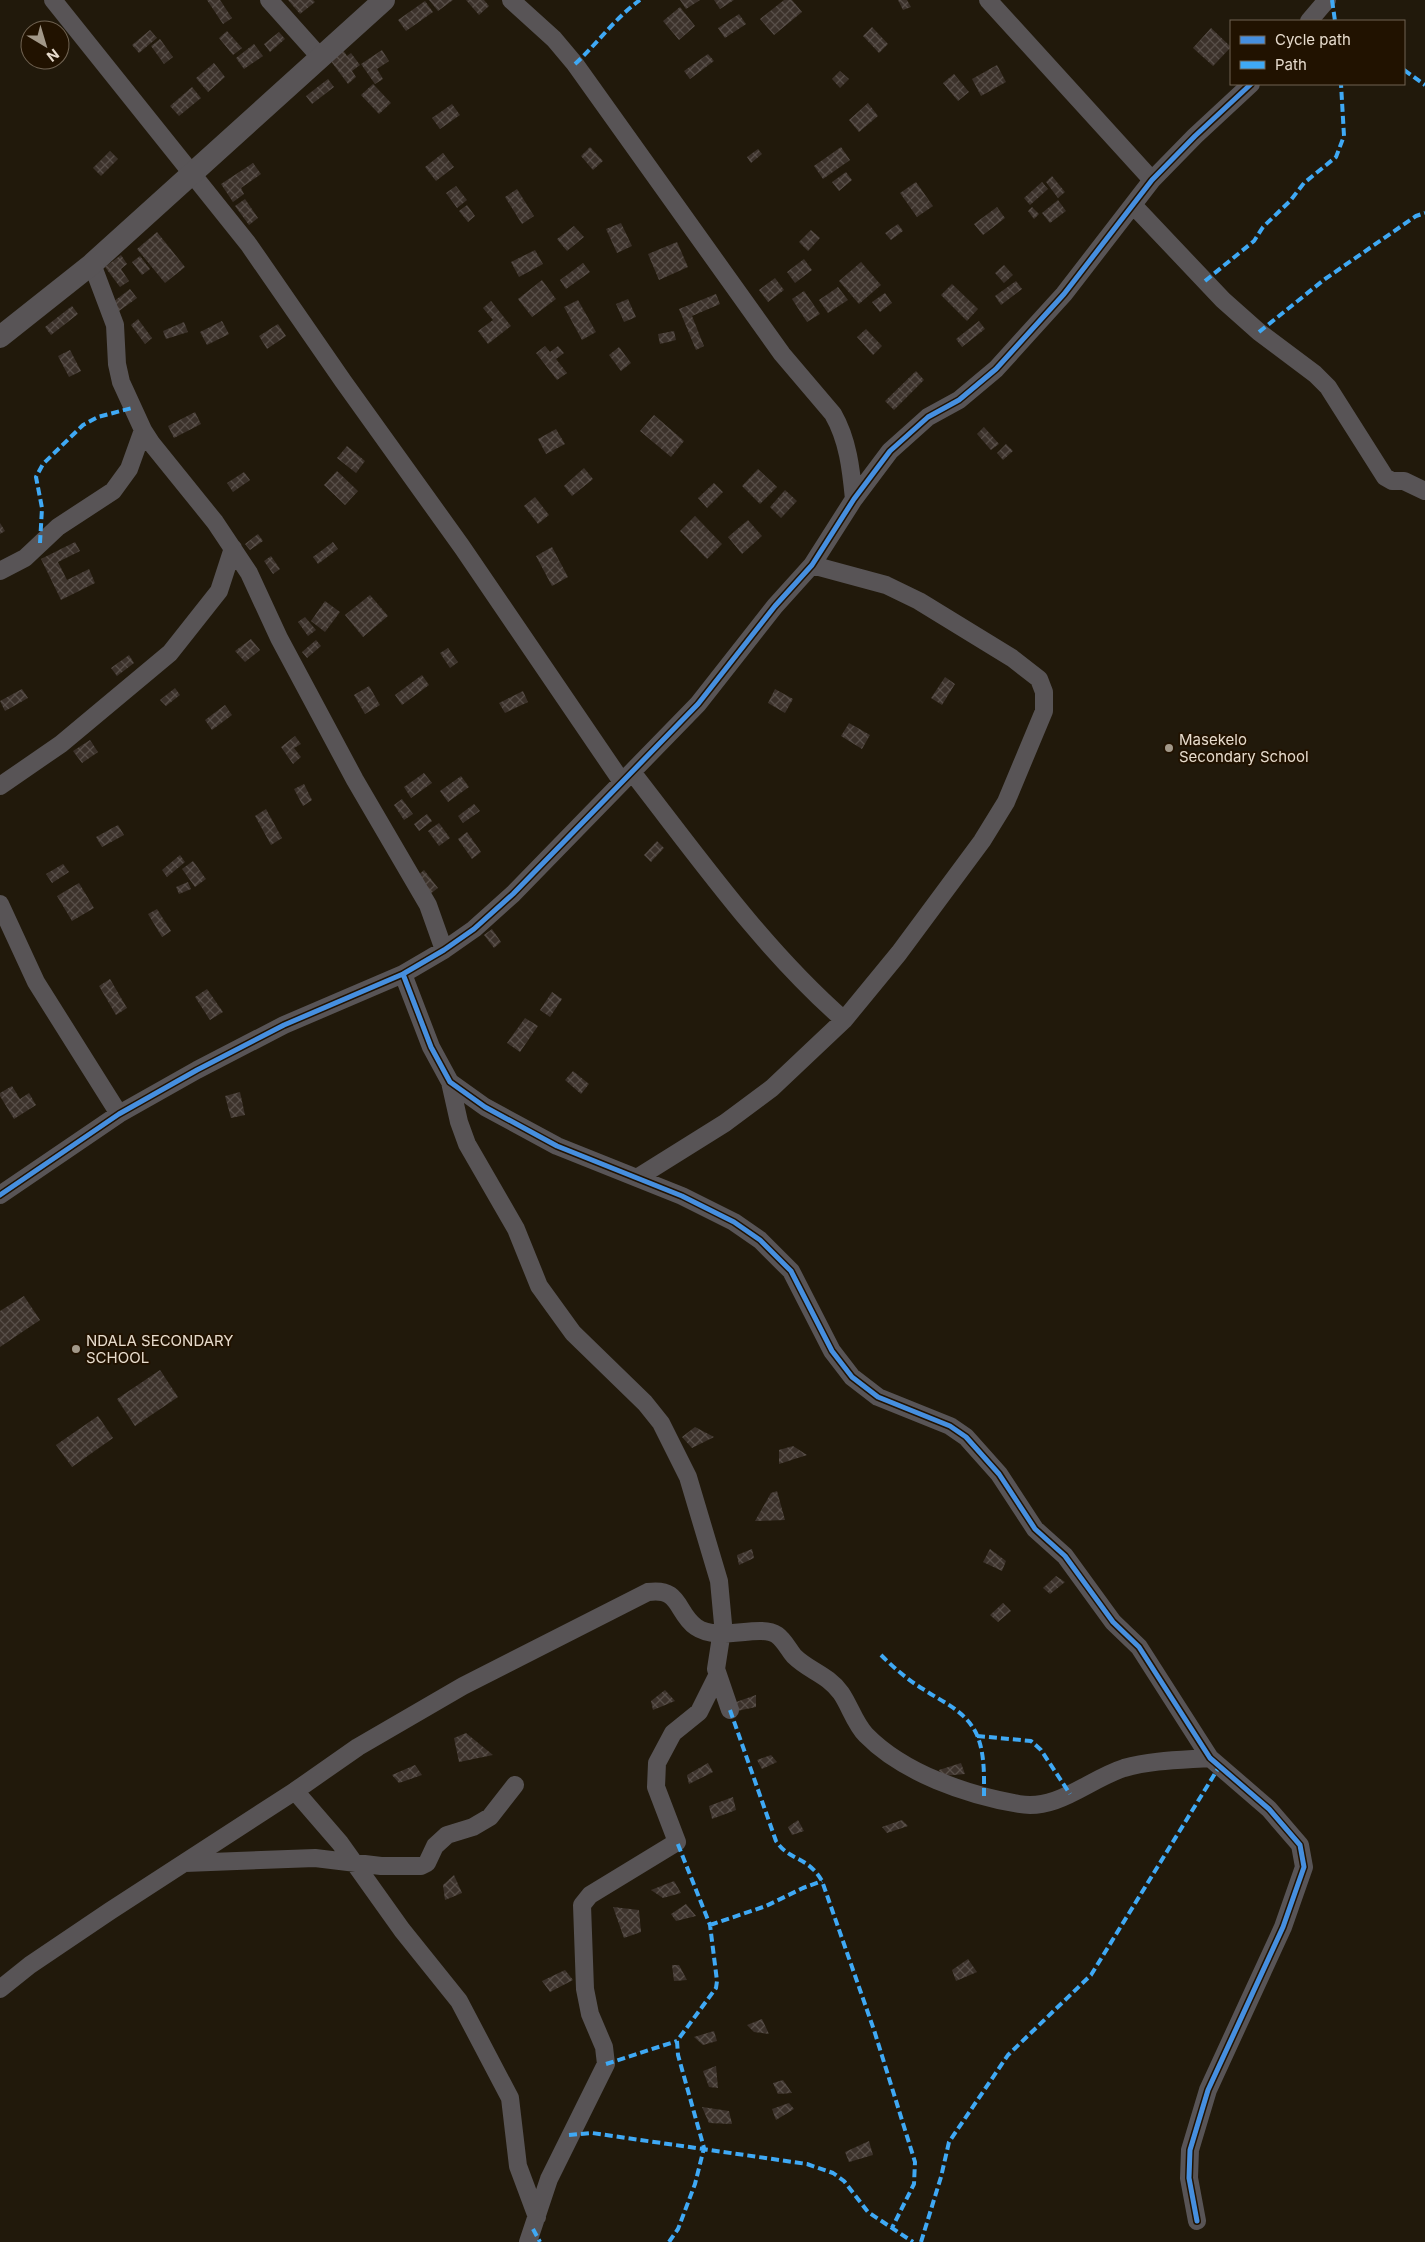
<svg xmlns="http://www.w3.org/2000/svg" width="1425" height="2242" font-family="Inter,sans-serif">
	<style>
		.building { fill: url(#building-cross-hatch) }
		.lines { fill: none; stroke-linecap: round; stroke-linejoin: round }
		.minor { stroke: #585456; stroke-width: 18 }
		.tertiary { stroke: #585456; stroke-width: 22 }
		.quiet { stroke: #3fa9f5; stroke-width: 4; stroke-dasharray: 8 4; stroke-linecap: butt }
		.cycleway-casing { stroke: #211200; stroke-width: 8 }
		.cycleway { stroke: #468fdf; stroke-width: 5 }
		.poi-dot { fill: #a29889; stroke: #211200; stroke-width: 2 }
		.labels { text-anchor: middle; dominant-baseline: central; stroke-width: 4; stroke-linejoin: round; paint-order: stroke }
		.poi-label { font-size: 15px; fill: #e7dccd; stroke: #211200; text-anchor: start }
	</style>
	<defs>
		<pattern id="building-cross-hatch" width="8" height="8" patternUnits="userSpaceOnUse" patternTransform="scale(1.25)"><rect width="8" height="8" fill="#3c322b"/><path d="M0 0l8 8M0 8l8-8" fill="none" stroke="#584f49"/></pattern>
	</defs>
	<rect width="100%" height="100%" fill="#21190b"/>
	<path class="building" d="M207,0H220L232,18L223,24Z
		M288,0H313L315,2L300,14Z
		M429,0H453L438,11Z
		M466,0H484L489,6L479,15Z
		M680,0H700L686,9Z
		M714,0H734L720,9Z
		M784,0H792L802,12L774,35L760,19Z
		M898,0H907L911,7L903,10Z
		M425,1L433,12L406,31L398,20Z
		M680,7L695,26L679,40L663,21Z
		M739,14L746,24L725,38L718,28Z
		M872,27L888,44L879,53L863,36Z
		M1211,28L1231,47L1213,66L1193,48Z
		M150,30L157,38L139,53L132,45Z
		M227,31L242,48L233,55L219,38Z
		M279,32L285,39L270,52L264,44Z
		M160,39L173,57L164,64L151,46Z
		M254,44L263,56L244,69L236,58Z
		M343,50L347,56L351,53L360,65L352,71L356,77L348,84L330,60Z
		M382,50L389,61L377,69L383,79L375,84L361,64Z
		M708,54L714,61L690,79L684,71Z
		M214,63L225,77L208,92L196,78Z
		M997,65L1006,82L981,96L972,79Z
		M840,71L849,79L840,88L832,79Z
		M954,74L969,92L958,101L943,83Z
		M328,79L334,87L312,104L306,96Z
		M373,84L391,103L379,114L361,95Z
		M192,87L201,98L179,116L170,106Z
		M868,103L878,116L859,132L849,120Z
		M452,104L460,115L440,129L432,118Z
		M590,147L603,161L593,170L581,156Z
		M841,147L850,160L823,179L814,166Z
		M758,149L762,154L751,163L747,157Z
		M110,151L118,159L101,176L93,168Z
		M443,153L454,167L436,181L425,167Z
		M253,163L261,174L241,188L244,194L233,202L221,184Z
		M846,172L852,180L839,191L832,182Z
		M1052,176L1065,192L1058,198L1046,182Z
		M916,182L933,206L917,217L900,193Z
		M1042,182L1048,189L1030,205L1024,198Z
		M456,186L467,200L457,208L446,193Z
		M517,189L534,216L522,224L505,197Z
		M245,199L258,218L249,225L235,206Z
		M1058,200L1066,211L1050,223L1042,213Z
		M467,205L475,216L468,222L459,211Z
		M997,207L1005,218L983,235L974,224Z
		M1032,207L1039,214L1034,219L1028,211Z
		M621,223L632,246L617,253L606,229Z
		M898,224L903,231L891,240L885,233Z
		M574,226L584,237L567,251L557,239Z
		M811,230L820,238L808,251L799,242Z
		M157,232L185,267L165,283L137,249Z
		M677,242L688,267L659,280L648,254Z
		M535,250L543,264L519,277L511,262Z
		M121,255L127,264L121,269L129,281L120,287L105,267Z
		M140,256L150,269L142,275L132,262Z
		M804,259L812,270L795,283L787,272Z
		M861,262L881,285L859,304L839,281Z
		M583,263L590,272L566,289L560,280Z
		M1004,265L1013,275L1004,283L995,273Z
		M775,278L784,290L768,302L759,290Z
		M542,280L556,299L532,317L518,299Z
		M1016,281L1022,289L1001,305L995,296Z
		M952,284L978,309L967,321L941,295Z
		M838,287L848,300L828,313L819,300Z
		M130,289L137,298L119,311L113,302Z
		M804,291L820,314L807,322L792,299Z
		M885,293L892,303L880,312L872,302Z
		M716,294L720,304L692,316L704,346L696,350L679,309Z
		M628,299L636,317L624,322L616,304Z
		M578,300L596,332L582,340L564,307Z
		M491,301L511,326L488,344L478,331L493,320L483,308Z
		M72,306L78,314L51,335L45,327Z
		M138,319L152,338L145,344L131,325Z
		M222,321L229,334L207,345L200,332Z
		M979,321L985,329L962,347L956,339Z
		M184,322L188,332L166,339L163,331Z
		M278,324L286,336L267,349L259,336Z
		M866,329L882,346L873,355L857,337Z
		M674,331L676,340L660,344L658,334Z
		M545,346L550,352L558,346L564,353L556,359L567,373L557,380L536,353Z
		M619,347L631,363L621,371L609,355Z
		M70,350L81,371L69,377L58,356Z
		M916,371L924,380L894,410L885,401Z
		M195,412L201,424L174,438L168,426Z
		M654,415L684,441L671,457L640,431Z
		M984,427L999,444L991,450L977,434Z
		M556,429L565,444L546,454L538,439Z
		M1006,444L1013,451L1003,460L997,453Z
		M347,446L365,461L356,473L337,458Z
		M584,468L593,479L572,496L564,486Z
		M758,469L777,487L760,504L742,486Z
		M337,471L358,491L345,505L324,485Z
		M244,472L250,480L233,492L227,483Z
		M714,483L723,492L707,508L698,498Z
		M785,490L797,501L781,518L770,507Z
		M535,497L549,515L538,524L524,506Z
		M695,516L722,544L707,559L680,531Z
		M748,520L762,536L742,554L728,537Z
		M0,523L5,531L0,534Z
		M258,534L263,541L250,550L245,544Z
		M75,542L80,551L58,562L67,580L89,569L95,583L61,600L41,559Z
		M333,542L338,549L318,564L313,557Z
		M552,547L568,577L552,586L536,556Z
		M271,556L280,569L273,574L264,561Z
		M370,595L388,616L363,637L345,615Z
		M325,601L340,612L325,632L311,621Z
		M305,617L316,630L308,636L298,622Z
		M251,639L260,650L245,662L235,651Z
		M316,640L321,646L307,658L302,652Z
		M448,648L458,662L450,668L440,653Z
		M129,655L134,663L117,676L111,668Z
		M422,675L429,685L402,705L395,695Z
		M945,677L955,684L942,705L931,698Z
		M369,686L380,705L365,714L354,695Z
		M175,688L180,695L166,706L160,700Z
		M22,689L28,698L5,711L0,701Z
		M775,689L793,699L785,713L768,703Z
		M523,691L528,702L505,713L499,703Z
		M225,705L232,715L212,730L205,720Z
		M849,723L870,735L862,749L841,736Z
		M295,736L301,744L294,748L301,757L293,764L281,747Z
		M90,740L98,752L82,763L73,751Z
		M424,773L432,783L411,798L404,787Z
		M461,776L469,787L448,802L440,791Z
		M304,784L312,800L303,806L294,789Z
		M402,799L413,814L404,820L394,805Z
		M474,804L480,811L463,823L458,816Z
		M266,809L282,838L271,845L255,816Z
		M427,814L432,821L419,831L414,824Z
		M439,823L450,838L439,846L428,831Z
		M118,825L124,835L102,847L96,837Z
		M467,832L481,852L472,859L458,839Z
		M657,841L664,848L651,862L644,855Z
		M180,855L185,862L167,877L162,870Z
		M193,861L206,879L195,887L182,869Z
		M63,864L69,872L52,883L46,874Z
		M424,870L438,888L430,894L416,877Z
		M188,882L191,889L179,894L176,887Z
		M79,883L94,908L72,921L57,896Z
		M157,909L171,931L162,937L148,914Z
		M492,929L501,942L494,948L484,935Z
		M110,979L127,1008L116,1015L99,986Z
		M207,989L223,1012L210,1020L195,997Z
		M552,992L562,999L550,1017L540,1010Z
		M525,1018L538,1026L520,1052L507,1043Z
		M573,1071L589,1084L581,1094L565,1080Z
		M12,1086L20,1099L29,1093L36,1105L14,1119L0,1096V1093Z
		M240,1092L245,1115L231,1118L225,1096Z
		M24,1296L40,1320L0,1347V1311Z
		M160,1370L178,1397L135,1426L117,1399Z
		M98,1416L113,1438L72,1467L56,1445Z
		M695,1427L714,1437L692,1448L682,1437Z
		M793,1446L807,1455L779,1464V1450Z
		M777,1491L785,1520L755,1521L771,1493Z
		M752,1549L754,1558L739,1565L737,1555Z
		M990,1549L1006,1561L1002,1571L983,1562Z
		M1056,1576L1065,1582L1050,1594L1043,1588Z
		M1003,1603L1011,1611L998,1622L990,1615Z
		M665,1690L675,1701L653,1710L651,1701Z
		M756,1695V1707L737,1711L736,1702Z
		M466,1733L493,1755L459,1762L454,1738Z
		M771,1755L777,1762L762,1769L757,1760Z
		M708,1763L713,1772L689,1784L687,1775Z
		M961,1763L965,1774L942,1776L939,1770Z
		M415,1765L422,1775L399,1783L392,1775Z
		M733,1797L736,1810L712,1819L709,1806Z
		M798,1820L804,1831L792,1835L788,1827Z
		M902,1820L908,1826L887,1833L882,1827Z
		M454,1875L462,1893L445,1900L443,1885Z
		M674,1881L681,1893L663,1898L651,1890Z
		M686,1904L696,1916L676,1921L671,1914Z
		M613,1907L639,1910L641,1932L624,1938Z
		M968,1959L977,1972L956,1981L952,1970Z
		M672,1965H679L687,1980L674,1981Z
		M565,1970L573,1980L550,1992L542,1981Z
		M762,2019L769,2034L754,2032L747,2025Z
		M714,2031L717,2041L703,2045L694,2037Z
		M716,2066L718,2088L709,2087L703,2071Z
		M783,2080L792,2093L778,2094L773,2083Z
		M789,2103L794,2109L776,2120L772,2109Z
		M702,2107L729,2111L732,2124L709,2123Z
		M869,2141L873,2155L849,2162L845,2152Z"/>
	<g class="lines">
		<path class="minor" d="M53,0L249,245L343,381L462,547L622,782
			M269,0L320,57
			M511,0L554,39L575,64L782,354L833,414C848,440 851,469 854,499
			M988,0L1152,180
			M1309,21L1327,0
			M1133,205L1223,300L1259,332L1315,374L1328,387L1385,477L1392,481H1404L1425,491
			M92,264L115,325L117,364L121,382L143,430L152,444L215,522L249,573L279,638L355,780L428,905L444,950
			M0,571L25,558L58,527L113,491L129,469L143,430
			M632,772C699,858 762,948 844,1020
			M0,786L61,744L170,653L219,591L233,548
			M0,904L36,982L119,1114
			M403,974L431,1047L450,1082L485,1107L557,1146L682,1196L734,1222L760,1240L791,1271L832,1351L852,1377L878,1397L950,1426L966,1437L999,1474L1035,1529L1065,1556L1113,1622L1139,1647L1210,1758L1269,1809L1300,1845L1304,1867L1283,1927L1208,2090L1190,2150L1189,2178L1197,2221
			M450,1082L459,1122L467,1144L516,1229L539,1286L573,1333L645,1403L661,1423L688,1477L719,1581L723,1624L716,1669L730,1710
			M637,1178L725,1123L772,1088L844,1020L899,953L982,841L1006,802L1044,711V692L1039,679L1012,658L919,601L886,585L812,565
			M0,1195L119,1114L197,1070L284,1025L403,974L444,950L474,929L513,894L698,704L775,606L812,565L854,499L890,451L928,417L959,400L996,369L1064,294L1152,180L1195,136L1251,84
			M295,1791L340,1843L402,1930L459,2001L510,2098L518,2166L537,2217
			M185,1863L315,1858L381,1866H421L427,1863L435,1846L447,1835L473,1827L490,1817L515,1785
			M0,1989L30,1965L110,1911L295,1791L358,1747L463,1686L648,1592C681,1587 676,1613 696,1627C719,1643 759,1623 777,1635C785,1641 788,1649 794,1656C809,1671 827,1674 841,1693C850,1706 855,1724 866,1735C903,1773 967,1795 1019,1804C1058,1811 1089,1779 1124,1768C1152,1760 1181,1760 1210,1758
			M528,2242L549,2179L606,2064L604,2047L590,2014L585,1989L582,1905L590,1895L677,1842L656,1787L657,1763L673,1733L699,1712L717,1676"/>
		<path class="tertiary" d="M0,337L92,264L384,0"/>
		<path class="quiet" d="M1332,0L1335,21
			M575,64C598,43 615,18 640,0
			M1404,70L1425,85
			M1205,281L1254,241L1263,227L1290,201L1304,183L1336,157L1344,136L1341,84
			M1259,332L1325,279L1416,216L1425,213
			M40,543L42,508L36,477L43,464L83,425L98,417L132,408
			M881,1655C894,1668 908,1680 923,1689C944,1703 966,1711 977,1735C985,1754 984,1777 984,1796
			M730,1710L776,1841C789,1861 808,1856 822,1881L874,2030L915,2162L914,2184L892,2228
			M977,1736L1031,1741L1041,1750L1070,1794
			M710,1925L766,1906L803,1888L822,1881
			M606,2064L677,2041
			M569,2135L592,2133L807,2164L833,2173L844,2181L868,2212L913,2242
			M533,2229L540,2242
			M669,2242L678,2229L695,2184L704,2148L678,2055L677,2041L716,1988L717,1981L710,1925L677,1842
			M921,2242L941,2177L949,2142L1008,2055L1091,1975L1219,1767"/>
		<g class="cycleway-casing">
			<path id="cycleway" d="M403,974L431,1047L450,1082L485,1107L557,1146L682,1196L734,1222L760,1240L791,1271L832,1351L852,1377L878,1397L950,1426L966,1437L999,1474L1035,1529L1065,1556L1113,1622L1139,1647L1210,1758L1269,1809L1300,1845L1304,1867L1283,1927L1208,2090L1190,2150L1189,2178L1197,2221
				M0,1195L119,1114L197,1070L284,1025L403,974L444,950L474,929L513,894L698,704L775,606L812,565L854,499L890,451L928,417L959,400L996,369L1064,294L1152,180L1195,136L1251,84"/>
		</g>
		<use href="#cycleway" class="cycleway"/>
	</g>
	<g class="poi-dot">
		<circle cx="1169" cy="748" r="5"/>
		<circle cx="76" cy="1349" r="5"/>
	</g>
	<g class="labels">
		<g class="poi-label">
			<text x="1179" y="739">Masekelo<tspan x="1179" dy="17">Secondary School</tspan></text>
			<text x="86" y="1340">NDALA SECONDARY<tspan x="86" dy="17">SCHOOL</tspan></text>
		</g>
	</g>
	<rect x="1230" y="20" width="175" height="65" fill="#211200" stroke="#706352"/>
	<rect x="1240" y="36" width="25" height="8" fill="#468fdf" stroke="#706352"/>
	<text x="1275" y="45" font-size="15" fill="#e7dccd">Cycle path</text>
	<rect x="1240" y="61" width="25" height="8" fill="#3fa9f5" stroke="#706352"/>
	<text x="1275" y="70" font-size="15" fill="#e7dccd">Path</text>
	<g transform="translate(45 45) rotate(142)"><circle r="24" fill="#211200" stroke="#706352"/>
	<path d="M0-4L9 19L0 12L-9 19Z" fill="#a29889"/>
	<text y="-8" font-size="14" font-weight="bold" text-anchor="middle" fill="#e7dccd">N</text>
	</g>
</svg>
